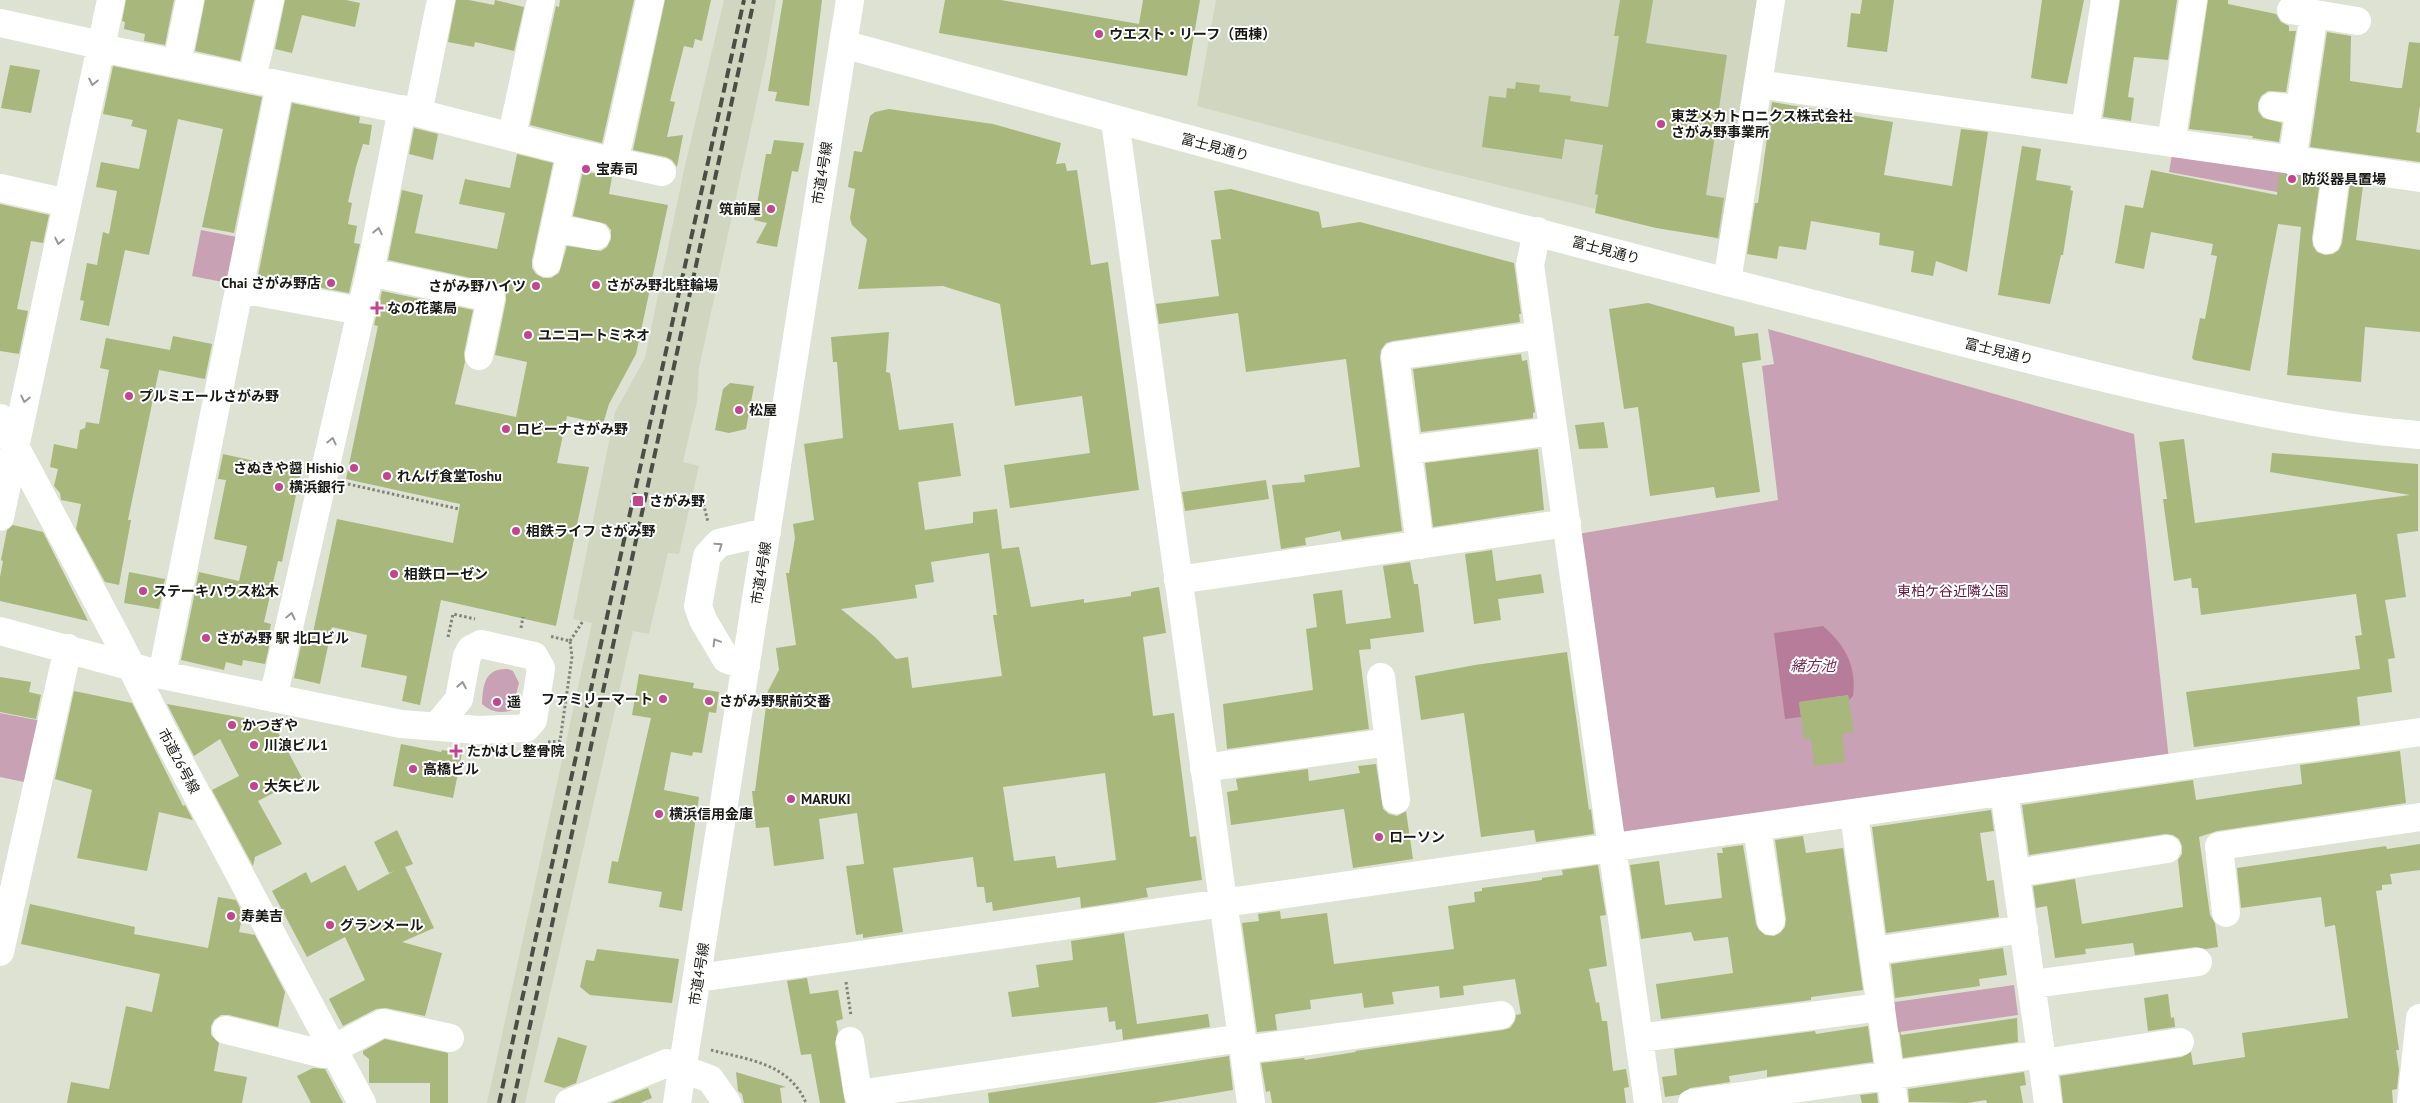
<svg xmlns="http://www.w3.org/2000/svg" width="2420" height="1103" font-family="'PT Sans','Noto Sans JP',sans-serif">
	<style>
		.built { fill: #d0d6c0 }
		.green { fill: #c9a1b4 }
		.water { fill: #b77c9a }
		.building { fill: #a8b77c; fill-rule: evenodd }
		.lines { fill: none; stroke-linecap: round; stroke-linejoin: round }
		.path { stroke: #808378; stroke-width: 3; stroke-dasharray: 2.5 2.5; stroke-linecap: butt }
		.minor { stroke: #fff; stroke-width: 28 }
		.major { stroke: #fff; stroke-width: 28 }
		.rail { stroke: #4c4e46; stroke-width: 4; stroke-dasharray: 10 5; stroke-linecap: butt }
		.oneway { stroke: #979895 }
		.poi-dot { fill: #c4448f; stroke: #fff; stroke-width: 2 }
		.labels { text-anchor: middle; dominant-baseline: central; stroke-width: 4; stroke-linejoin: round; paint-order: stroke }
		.poi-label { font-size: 14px; font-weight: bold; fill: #181914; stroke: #fff; text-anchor: start }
		.street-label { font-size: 14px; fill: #181914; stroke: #fff }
		.park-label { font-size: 14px; fill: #611a44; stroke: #fff }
		.water-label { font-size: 15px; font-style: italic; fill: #752d56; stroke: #fff }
	</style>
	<rect width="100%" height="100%" fill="#dee2d3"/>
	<path class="built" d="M724,0H776L766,59L699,368L697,401L683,462L699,466L679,554L668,553L649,634L633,631L525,1103H487L592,623L573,619L615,412L645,358L684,170Z
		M1216,0H1757L1722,240L1429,168L1197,106Z"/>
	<path class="green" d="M2173,149L2303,169L2299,196L2169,172Z
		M201,230L242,238L233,284L192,276Z
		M1768,329L2134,434L2169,760L1620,836L1578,534L1778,500L1762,366L1774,364Z
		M508,669L513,671L519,683L512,710C501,714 491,712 482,704C483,684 485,668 508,669Z
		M0,713L42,721L29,783L0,777Z
		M2014,985L2018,1015L1892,1033L1888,1003Z"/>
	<path class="water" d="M1823,626C1845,645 1857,666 1853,696L1849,700L1848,695L1799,702L1801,717L1785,719L1774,633Z"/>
	<path class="building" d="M126,0H174L165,45L144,41L145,34L124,29L125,22L122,21Z
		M205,0H254L240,61L195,51Z
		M285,0H346L360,3L355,27L302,15L292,53L275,49Z
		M456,0H469L494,5L495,0L524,7L514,51L475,42L474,47L448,42Z
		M560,0H634L602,143L530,125L556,6L559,7Z
		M665,0H711L702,41L695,39L693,48L684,46L670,101L675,102L667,137L683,135L677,167L672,160L666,157L633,150Z
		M783,0H822L809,106L775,101L777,92L768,91Z
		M945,0H1001L1139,24L1143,0H1200L1187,76L939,33Z
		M1620,0H1653L1646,43L1727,55L1706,195L1724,198L1718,238L1656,228L1595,213L1598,195L1595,194L1603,145L1565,139L1562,159L1482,147L1489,96L1506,98L1507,88L1515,89L1516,82L1540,85L1539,92L1571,96L1570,101L1608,107L1619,36H1614Z
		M1862,0H1894L1887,52L1847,47L1851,13L1860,14Z
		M2042,0H2084L2067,84L2031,78Z
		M2120,0H2177L2168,60L2134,57L2128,97L2134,98L2131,121L2103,117Z
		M2208,0H2228V4L2276,14L2281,22L2289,26V31H2296L2286,92L2268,91L2261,96L2258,103V111L2263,118L2282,123L2279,142L2252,138L2253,136L2189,129Z
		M2327,32L2351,36L2350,81L2397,88H2402L2409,42L2420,43V105L2416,132L2420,133V162L2310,147Z
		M10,65L40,70L31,113L1,108Z
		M113,66L262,97L234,233L202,227L223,129L178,119L149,255L125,250L109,326L80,320L84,301L80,300L87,263L97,265L103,232L109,234L117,191L96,187L101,162L139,169L147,130L131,126L133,120L103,114Z
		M1772,102L1893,122L1884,175L1952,186L1961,129L1988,132L1967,272L1936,261L1933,276L1911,272L1914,251L1879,245L1880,233L1811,221L1806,250L1779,246L1777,259L1747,254L1755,203H1758Z
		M292,103L360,117L359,123L372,125L369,145L363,144L356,167L348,202L352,203L348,224L357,226L354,243L360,244L349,293L258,276Z
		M889,109L993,124L1061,143L1056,164L1065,163L1067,171L1077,170L1091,265L1108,262L1139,490L1010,508L1004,465L1090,453L1082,396L1015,406L1000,304L943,286L858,289L867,239L852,225L850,218L855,189L848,187L854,151L862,152L870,116L875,112Z
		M414,128L438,134L433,160L409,154Z
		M774,140L804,143L798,172L792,171L777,247L756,243L767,223L754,220L766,154H771Z
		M2022,146L2041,149L2036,180L2071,186L2070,190L2073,191L2063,255H2061L2050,304L1998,295Z
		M517,154L553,163L532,260V268L536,274L543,278H551L559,273L567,246L601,251L607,247L611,239V230L606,224L573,216L583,171L612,177L609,194L668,205L636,354L609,404L603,424L567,416L557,463L589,467L556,626L441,600L420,705L402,701L407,676L361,667L367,635L332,627L320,684L294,678L302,640L311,642L337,519L453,543L460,504L346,479L378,326L374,325L382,291L473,310L464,353L465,362L455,404L516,417L527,362L495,355L506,301V294L502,287L494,283L388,260L402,190L423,195L415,233L497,249L505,213L459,204L465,179L510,188Z
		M2151,170L2277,195L2279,174L2320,180L2312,238L2313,246L2317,252L2325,255L2333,254L2339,250L2342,243L2350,184L2363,186L2356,240L2420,250V332L2365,327L2361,382L2287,375L2301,227L2278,224L2250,371L2194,360L2192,358L2200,318L2205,319L2217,256L2211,255L2213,244L2151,232L2144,269L2115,263L2125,205L2143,208Z
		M1231,189L1319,212L1322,228L1360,222L1514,263L1521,314H1519L1520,322L1393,341L1386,343L1381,350L1380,358L1402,531L1342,540L1340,531L1305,538L1306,545L1281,549L1272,485L1305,482L1304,475L1360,467L1346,359L1246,372L1238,313L1159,324L1156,304L1219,296L1211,240L1221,239L1214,191Z
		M0,204L49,215L43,243L31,241L17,309L28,311L19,354L0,351Z
		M1648,303L1734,327L1735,336L1758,333L1761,360L1742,363L1760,492L1716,498L1714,487L1650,496L1638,407L1624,409L1609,309Z
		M889,332L886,372L890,373L899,430L953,423L961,476L918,482L925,530L973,523V512L997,509L1002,549L1019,547L1031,607L1084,599V603L1131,596V592L1159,587L1166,633L1143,637L1153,716L1174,713L1190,837L1196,836L1202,880L1146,888L1148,897L1120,902L1081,908L1080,897L993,911L992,902L986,903L984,887H977L973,857L893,868L903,932L863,938V934L856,935L846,866L864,864L857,813L819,819L824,859L774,866L769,827L756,828L752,791H755L768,691L779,670L776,648L796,645L786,573H789L795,538L793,524L814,520L804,444L843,438L837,362H833L831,337ZM989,553L997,615H993L1002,676L912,688L908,657L896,659L875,637L841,609L917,598L915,585L934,582L931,562ZM1105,773L1116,860L1057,868L1055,856L1014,861L1003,787Z
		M173,336L212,344L205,379L159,370L128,520H131L119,585L105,582L76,529L81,504L61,500L60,493L54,486L58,469L50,467L54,444L77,449L80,430L85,428L86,422L99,424L109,370L100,368L106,338L170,350Z
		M1521,354L1522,361L1527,360L1535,412L1533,413V418L1421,432L1413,369Z
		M730,383L754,386L746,429L729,433L715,430L723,389Z
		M1604,422L1608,448L1579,449L1575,425Z
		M2184,439L2195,523L2410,495L2270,472L2272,453L2418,464V531L2397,534L2406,597L2385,600L2395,658L2388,659L2392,692L2357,697L2360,725L2194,747L2186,692L2360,669L2355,636L2362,635L2356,594L2201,615L2198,588H2192L2191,578L2174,581L2163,499H2167L2159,442Z
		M1538,449L1544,510L1433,527L1425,463Z
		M223,454L301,471L282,562L278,561L264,622L271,624L269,634H272L265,664L243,660L242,666L226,662L224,670L181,660L199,572L239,581L247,546L214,539L226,480L218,479Z
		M1266,480L1269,499L1185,511L1182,492Z
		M13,525L43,532L88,621L0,601V577L3,561L1,560L7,530Z
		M1492,550L1496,581L1541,574L1544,593L1498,599L1501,620L1474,624L1465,554Z
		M1410,562L1414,584H1418L1424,632L1370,639L1371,649L1359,650L1369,729L1227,749L1223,704L1313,690L1306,629L1317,627L1313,594L1342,590L1346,624L1391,618L1383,566Z
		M129,572L165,579L159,609L124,603Z
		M1567,652L1589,810L1591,809L1594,834L1536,842L1534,830L1481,837L1464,713L1421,720L1415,676L1475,665Z
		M639,674L694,683L693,688L719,692L716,713L709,712L702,753L693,752L692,756L671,752L664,790L699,797L682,911L659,907L662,892L608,883L612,861L618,862L651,718L632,715Z
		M0,677L31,682L29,692L41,695L36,719L0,712Z
		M74,691L132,703L183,806L185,805L193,820L159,812L147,871L77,858L92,790L55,779Z
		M1848,695L1854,732L1842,734L1845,762L1814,766L1811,738L1804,739L1799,702Z
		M167,704L266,722L271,719L302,778L258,801L282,844L255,857L253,866L212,790L239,776L220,739L194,756Z
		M401,744L441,752L442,750L462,753L453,798L393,786Z
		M2400,751L2406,803L2217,831L2199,837L2210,915L2215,923L2218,947L2206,949L2196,947L2135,955L2133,943L2085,949L2086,954L2055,958L2047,906L2036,908L2033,886L2075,879L2082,924L2183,907L2178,860L2182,854V846L2179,839L2173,835L2165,834L2029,855L2022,805L2193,780L2196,800L2302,784L2300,765Z
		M1376,764L1383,809L1389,814L1397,816L1406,811L1413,859L1353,868L1344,809L1231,825L1227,792L1238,790L1236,779L1308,769L1309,781L1360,773L1358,766Z
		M1991,810L1994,831L1980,833L1987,881L1994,880L1999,917L1886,933L1872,827Z
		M397,830L413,864L405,867L434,928L402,942L442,953L425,1016L386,1008L376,1009L343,1026L329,999L365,980L345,937L307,957L272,891L306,872L311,883L345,865L358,891L394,871L389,873L374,842Z
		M1803,836L1806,853L1843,848L1863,990L1811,997V1000L1661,1019L1656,984L1733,973L1728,937L1694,941L1691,932L1641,939L1630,865L1659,861L1665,905L1722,898L1717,853H1723L1722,848L1743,845L1756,924L1759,930L1765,935L1774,936L1780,933L1785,927L1786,919L1775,840Z
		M2420,844V870L2390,874L2392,884L2382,885V890L2376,891L2399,1050H2396L2399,1070L2397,1089L2392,1090L2393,1103H2063L2060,1076L2182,1057L2191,1052L2193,1065L2245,1057L2242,1033L2348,1018L2335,925L2325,927L2321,897L2241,908L2237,868L2386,846L2387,849Z
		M1598,865L1606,915L1600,916L1607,966L1589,969L1596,1003L1599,1002L1602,1021H1607L1613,1071L1626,1069L1629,1087L1624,1088L1626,1103H1272L1270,1091L1266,1092L1261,1063L1304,1058L1305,1060L1356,1052L1355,1051L1503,1030L1510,1028L1515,1021L1516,1015L1521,1014L1515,979L1463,986L1464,995L1440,998L1439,986L1392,992L1394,1004L1364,1008L1362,993L1310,1000L1311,1009L1277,1014L1275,1015L1277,1030L1257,1032L1242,923L1259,921L1258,914L1280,911L1281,919L1327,913L1334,964L1454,949L1448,906L1475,902L1474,892L1482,891V888L1542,880V878L1563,875L1562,870Z
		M218,897L236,900L243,914L239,932L255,935L285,992L278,1027L229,1015H221L214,1020L211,1026V1035L219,1043L214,1071L247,1077L242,1103H67L71,1082L109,1089L126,1006L152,1012L160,974L21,944L30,904L135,927L134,934L208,948Z
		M1124,933L1137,1024L1208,1014L1210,1027L1123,1040L1122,1029L1116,1030L1115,1021L1109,1022L1107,1007L1012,1017L1008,992L1039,987L1036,965L1073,960L1071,941Z
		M2003,948L2007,975L1979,979L1980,986L1895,998L1891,964Z
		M597,949L679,959L672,1003L590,995L580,987L586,960L594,961Z
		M807,978L810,994L838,990L843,1019L836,1021L838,1031L835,1043L845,1103H820L811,1054L801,1055L787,981Z
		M2168,994L2171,1018L2174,1017L2175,1027L2148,1031L2144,998Z
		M2017,1018L2018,1042L1903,1058L1898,1021L1901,1035Z
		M1868,1026L1873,1062L1767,1077V1070L1729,1076L1730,1082L1690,1088L1679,1095L1665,1097L1662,1077L1677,1075L1674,1049L1815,1031L1816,1034Z
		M558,1037L587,1046L576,1083L564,1088L544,1082Z
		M385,1039L448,1053V1103H430V1083H369V1059L363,1054V1051Z
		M1229,1056L1233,1090L1155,1103H989L988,1093Z
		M313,1068L325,1069L343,1103H311L297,1076Z
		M736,1072L786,1087L780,1088L782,1103H744L742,1094L738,1091Z
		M2024,1072L2026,1085L2020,1086L2023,1103H1987L1986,1100L1967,1103L1909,1102L1908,1089Z
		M648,1088L652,1098L640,1103H610Z
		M1877,1093L1878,1103H1862L1860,1095Z"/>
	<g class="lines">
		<path class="path" d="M348,484L459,509
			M692,503L704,506L708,522
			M521,628L523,617
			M448,637L453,614L475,619
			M570,641L583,621
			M548,742L560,741L572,657L570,641L549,636
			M846,982L851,1016
			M711,1050C749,1060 789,1063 806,1103"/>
		<path class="minor" d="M2291,10L2357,21
			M0,23L87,42L101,48L418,113L571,152L662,172
			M177,63L190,0
			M252,79L270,0
			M1758,84L2420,178
			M2273,106L2300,110
			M418,113L441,0
			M1115,121L1251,1103
			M2085,130L2105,0
			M512,135L541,0
			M2171,143L2193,0
			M2292,161L2314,14
			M614,162L650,0
			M0,188L67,203
			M555,228L596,236
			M1537,231L1530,265L1648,1103
			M2327,240L2337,167
			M547,263L571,152
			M370,272L491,298L479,356
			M1727,282L1771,0
			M240,289L361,311
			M0,418L118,640L162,729L362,1103
			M1407,450L1553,431
			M0,517L111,0
			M1420,545L1395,356L1540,335
			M1178,580L1567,523
			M0,631L162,675L401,724L478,730L526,728L533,720L541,668L534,656L481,644L471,649L467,656L459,699L437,726
			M746,666L726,659L703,620L698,606L707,556L719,543L767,532
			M162,675L280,85
			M1381,677L1396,800
			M273,698L370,272L402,109
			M1204,768L1389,742
			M2004,791L2048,1103
			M1854,814L1894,1103
			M1757,828L1771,921
			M2016,873L2167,849
			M2226,913L2219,846L2420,817
			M1873,951L2024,929
			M0,952L68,648
			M698,978L2420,732
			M2032,984L2198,962
			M226,1030L323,1054L383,1023L450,1038
			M1639,1038L1881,1007
			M850,1041L858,1094L1242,1038
			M1244,1050L1501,1015
			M2043,1063L2180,1042
			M569,1103L667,1063L710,1079L727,1103
			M677,1103L843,44
			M1692,1103L2042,1054
			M2411,1103L2420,1018"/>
		<path class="major" d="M850,0L843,44C1179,137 1515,229 1853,314C1961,342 2069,371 2178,395C2259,413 2338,429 2420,435"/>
		<path class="rail" d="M499,1103L744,0
			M513,1103L754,0"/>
	</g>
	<defs><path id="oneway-chevron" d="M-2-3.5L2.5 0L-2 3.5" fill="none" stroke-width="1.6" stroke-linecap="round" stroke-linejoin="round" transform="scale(1.25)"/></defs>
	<g class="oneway">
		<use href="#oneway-chevron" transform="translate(93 82) rotate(102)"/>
		<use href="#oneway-chevron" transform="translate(378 231) rotate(-79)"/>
		<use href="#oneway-chevron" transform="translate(59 241) rotate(102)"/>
		<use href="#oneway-chevron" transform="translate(25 399) rotate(102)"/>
		<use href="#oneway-chevron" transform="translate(332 441) rotate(-77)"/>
		<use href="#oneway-chevron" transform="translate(719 546) rotate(-35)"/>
		<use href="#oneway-chevron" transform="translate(291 616) rotate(-77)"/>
		<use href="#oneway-chevron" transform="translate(716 642) rotate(-121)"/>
		<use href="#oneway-chevron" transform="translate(462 685) rotate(-80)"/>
	</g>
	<g class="poi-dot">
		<circle cx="1099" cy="34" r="5"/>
		<circle cx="1661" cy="124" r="5"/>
		<circle cx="586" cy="169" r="5"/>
		<circle cx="2292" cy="179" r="5"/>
		<circle cx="771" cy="209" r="5"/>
		<circle cx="331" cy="283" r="5"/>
		<circle cx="596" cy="285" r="5"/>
		<circle cx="536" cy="286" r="5"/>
		<path d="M374.5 300.5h5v5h5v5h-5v5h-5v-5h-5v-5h5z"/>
		<circle cx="528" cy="335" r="5"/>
		<circle cx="129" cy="396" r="5"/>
		<circle cx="739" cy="410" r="5"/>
		<circle cx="506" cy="429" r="5"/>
		<circle cx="354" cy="468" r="5"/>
		<circle cx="387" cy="476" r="5"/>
		<circle cx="279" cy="487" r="5"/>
		<rect x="632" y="495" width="12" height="12" rx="2.5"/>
		<circle cx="516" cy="531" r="5"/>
		<circle cx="394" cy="574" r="5"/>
		<circle cx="143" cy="591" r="5"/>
		<circle cx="206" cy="638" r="5"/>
		<circle cx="663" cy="699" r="5"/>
		<circle cx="709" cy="701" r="5"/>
		<circle cx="497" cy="702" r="5"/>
		<circle cx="232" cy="725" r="5"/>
		<circle cx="254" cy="745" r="5"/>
		<path d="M453.5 743.5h5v5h5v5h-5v5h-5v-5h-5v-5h5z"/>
		<circle cx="413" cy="769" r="5"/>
		<circle cx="254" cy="786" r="5"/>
		<circle cx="791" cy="799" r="5"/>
		<circle cx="659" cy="814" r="5"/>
		<circle cx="1379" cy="837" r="5"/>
		<circle cx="231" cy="916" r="5"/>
		<circle cx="330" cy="925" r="5"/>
	</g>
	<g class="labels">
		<g class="poi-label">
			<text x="1109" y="34">ウエスト・リーフ（西棟）</text>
			<text x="1671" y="116">東芝メカトロニクス株式会社<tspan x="1671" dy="16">さがみ野事業所</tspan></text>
			<text x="596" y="169">宝寿司</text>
			<text x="2302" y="179">防災器具置場</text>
			<text x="761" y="209" text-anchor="end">筑前屋</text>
			<text x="321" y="283" text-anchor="end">Chai さがみ野店</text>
			<text x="606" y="285">さがみ野北駐輪場</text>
			<text x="526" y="286" text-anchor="end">さがみ野ハイツ</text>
			<text x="387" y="308">なの花薬局</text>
			<text x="538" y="335">ユニコートミネオ</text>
			<text x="139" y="396">プルミエールさがみ野</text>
			<text x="749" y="410">松屋</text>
			<text x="516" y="429">ロビーナさがみ野</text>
			<text x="344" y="468" text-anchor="end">さぬきや醤 Hishio</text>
			<text x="397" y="476">れんげ食堂Toshu</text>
			<text x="289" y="487">横浜銀行</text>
			<text x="649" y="501">さがみ野</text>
			<text x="526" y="531">相鉄ライフ さがみ野</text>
			<text x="404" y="574">相鉄ローゼン</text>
			<text x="153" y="591">ステーキハウス松木</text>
			<text x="216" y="638">さがみ野 駅 北口ビル</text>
			<text x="653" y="699" text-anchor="end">ファミリーマート</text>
			<text x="719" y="701">さがみ野駅前交番</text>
			<text x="507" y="702">遥</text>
			<text x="242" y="725">かつぎや</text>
			<text x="264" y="745">川浪ビル1</text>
			<text x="467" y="751">たかはし整骨院</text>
			<text x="423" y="769">高橋ビル</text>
			<text x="264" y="786">大矢ビル</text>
			<text x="801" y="799">MARUKI</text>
			<text x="669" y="814">横浜信用金庫</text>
			<text x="1389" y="837">ローソン</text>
			<text x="241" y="916">寿美吉</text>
			<text x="340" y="925">グランメール</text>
		</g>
		<g class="street-label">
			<text transform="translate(1215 147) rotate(15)">富士見通り</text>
			<text transform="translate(822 173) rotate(-81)">市道4号線</text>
			<text transform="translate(1606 250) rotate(15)">富士見通り</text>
			<text transform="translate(1999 351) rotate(14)">富士見通り</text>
			<text transform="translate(761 573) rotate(-81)">市道4号線</text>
			<text transform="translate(179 761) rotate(62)">市道26号線</text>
			<text transform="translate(699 974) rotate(-81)">市道4号線</text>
		</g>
		<g class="park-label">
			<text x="1953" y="591">東柏ケ谷近隣公園</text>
		</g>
		<g class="water-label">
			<text x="1813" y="665">緒方池</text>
		</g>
	</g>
</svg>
